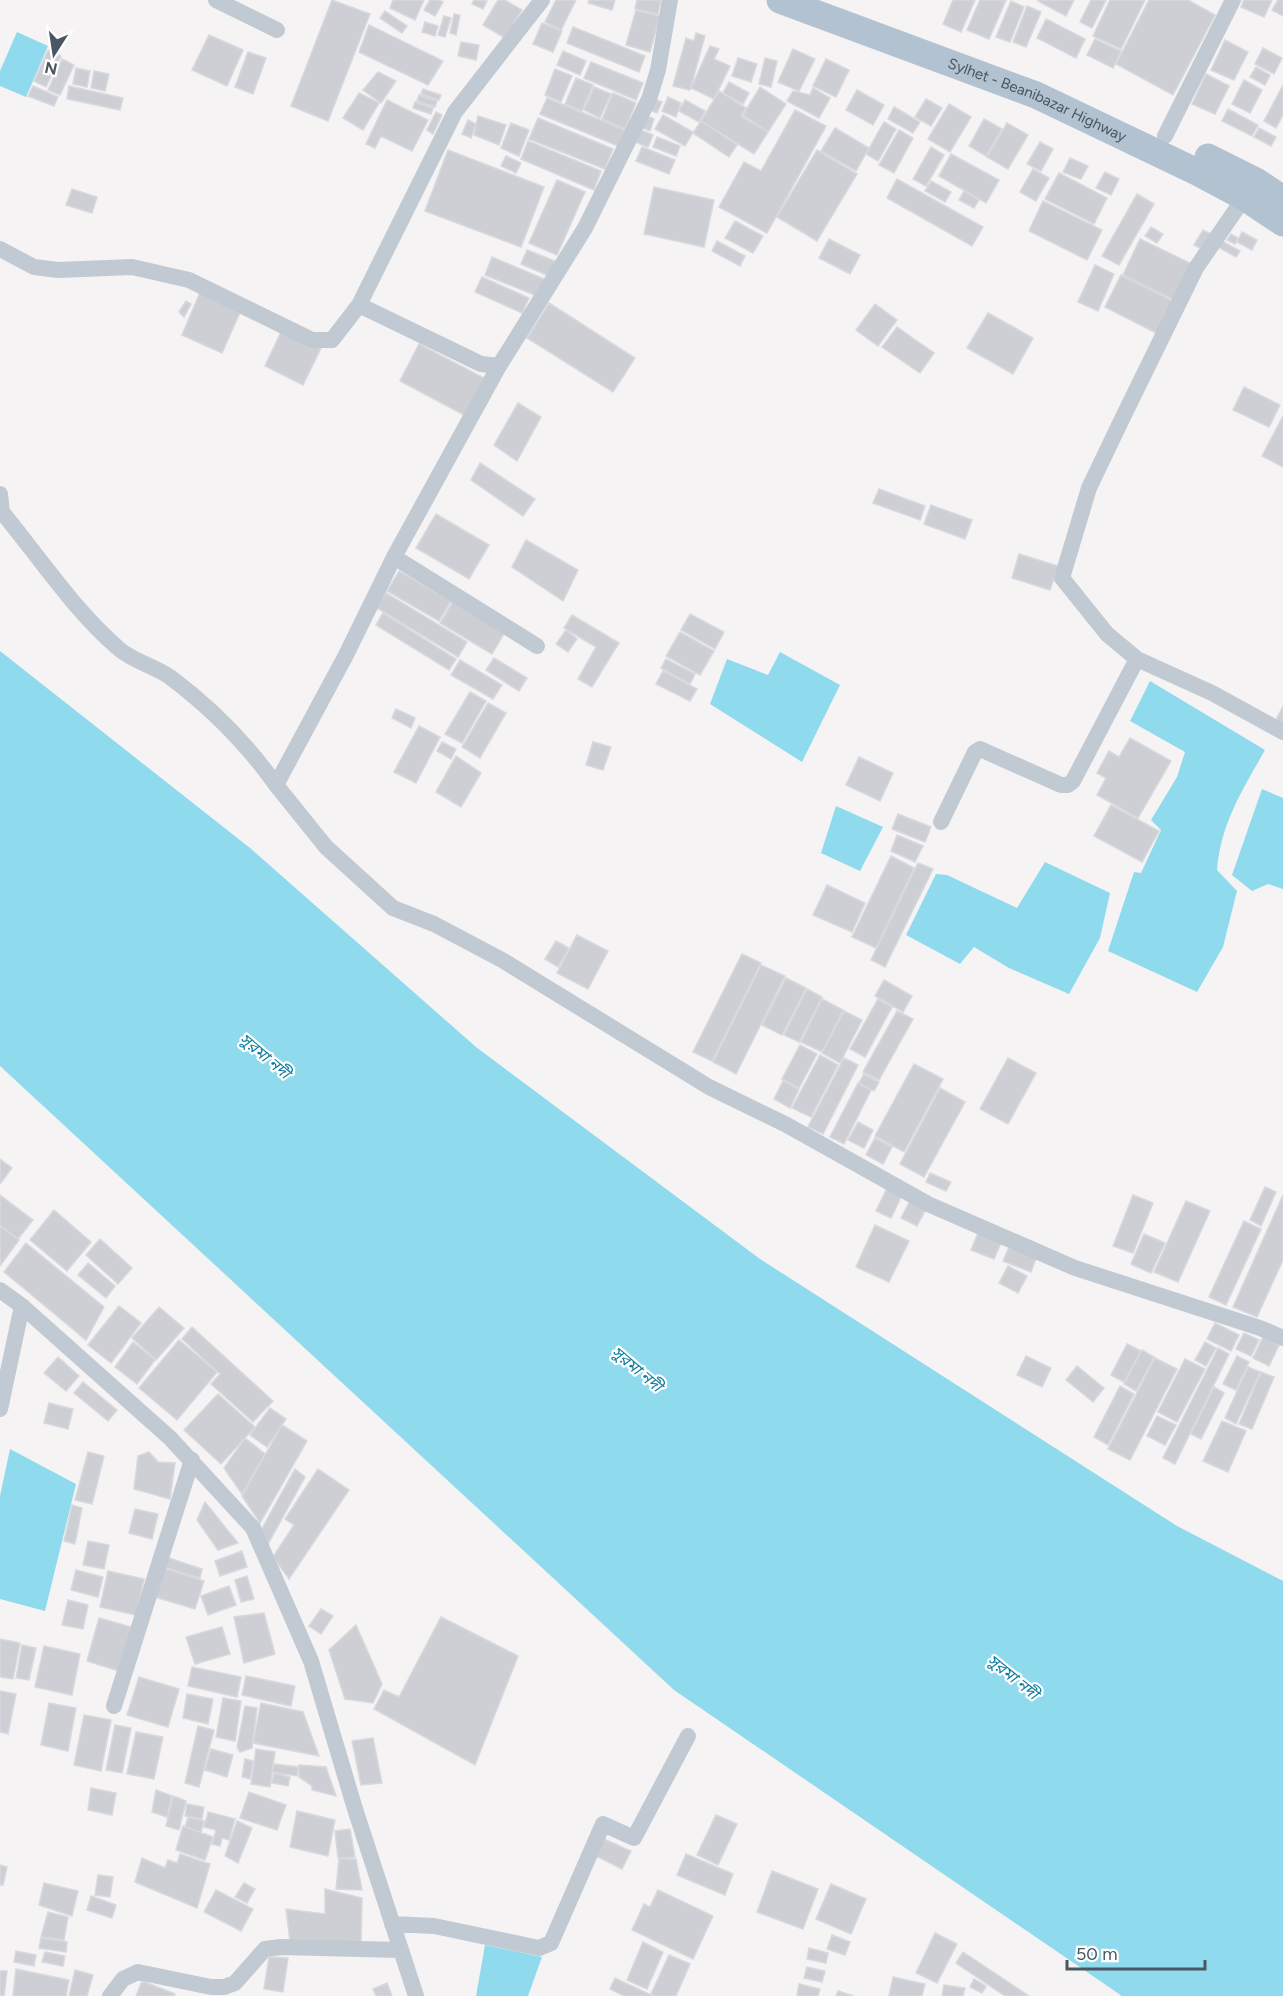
<svg xmlns="http://www.w3.org/2000/svg" width="1283" height="1996" font-family="Figtree,'Noto Sans Bengali',sans-serif">
	<style>
		.water { fill: #90daee }
		.building { fill: #cdcfd5; stroke: #d7d9de; stroke-width: 1.5 }
		.lines { fill: none; stroke-linecap: round; stroke-linejoin: round }
		.minor { stroke: #c1cad2; stroke-width: 16 }
		.primary { stroke: #b3c2d1; stroke-width: 27 }
		.labels { text-anchor: middle; dominant-baseline: central; stroke-width: 4.5; stroke-linejoin: round; paint-order: stroke }
		.street-label { font-size: 15px; fill: #4a5661; stroke: #fff }
		.water-label { font-size: 16px; font-style: italic; fill: #0c7c9b; stroke: #fff }
	</style>
	<rect width="100%" height="100%" fill="#f5f3f3"/>
	<path class="water" d="M17,32L48,46L26,97L0,86V71Z
		M0,651L250,848L476,1047L760,1259L1177,1526L1283,1581V1996H1122L674,1690L0,1066Z
		M780,652L840,685L802,762L710,704L727,659L768,675Z
		M1150,681L1265,750C1242,791 1221,823 1217,870L1237,891L1223,947L1197,992L1108,951L1134,872L1141,873L1161,830L1151,820L1177,777L1185,752L1130,721Z
		M1262,789L1283,798V889L1268,884L1252,891L1232,875Z
		M836,806L883,827L860,871L821,853Z
		M1045,862L1110,893L1100,938L1069,994L1009,968L974,947L960,964L906,935L936,874L947,875L1017,908Z
		M10,1449L76,1484L45,1611L0,1599V1496Z
		M485,1945L542,1957L528,1996H476Z"/>
	<path class="building" d="M332,0L370,14L328,121L291,106Z
		M393,0H424L415,20L390,8Z
		M430,0H438L443,2L435,16L424,10Z
		M474,0L487,1L483,9L472,4Z
		M498,0H505L522,10L505,38L483,25Z
		M556,0H576L561,30L545,22Z
		M589,0H615L612,10L588,3Z
		M637,0H661L658,14L635,9Z
		M953,0H975L961,32L943,24Z
		M980,0H1006L989,39L967,30Z
		M1039,0H1074L1066,16L1038,1Z
		M1091,0H1106L1092,28L1080,22Z
		M1110,0H1145L1121,49L1093,36Z
		M1149,0H1188L1215,15L1173,95L1116,64Z
		M1244,0H1272L1264,17L1241,7Z
		M1278,0H1283V16L1272,10Z
		M1011,1L1024,7L1010,42L996,37Z
		M1027,6L1041,12L1026,47L1013,42Z
		M636,10L660,16L650,52L626,45Z
		M385,11L407,26L402,33L380,18Z
		M454,14L460,15L456,35L450,33Z
		M444,16L451,18L445,37L438,35Z
		M1046,19L1085,39L1076,58L1037,38Z
		M425,22L438,26L435,36L422,32Z
		M542,23L562,31L553,52L533,44Z
		M369,25L443,61L428,85L359,52Z
		M573,27L645,56L639,72L567,43Z
		M696,33L705,36L690,90L673,86L686,38L694,41Z
		M209,35L243,50L227,86L192,70Z
		M1095,39L1121,51L1113,68L1087,55Z
		M1225,40L1248,52L1234,80L1211,70Z
		M461,42L479,45L476,60L458,56Z
		M710,46L719,49L714,59L730,66L714,99L691,88Z
		M1263,48L1282,58L1274,74L1255,64Z
		M793,49L815,59L799,91L778,82Z
		M48,50L61,56L46,87L34,81Z
		M563,51L586,61L580,75L557,65Z
		M248,52L266,58L253,94L235,87Z
		M738,58L757,64L751,82L732,76Z
		M765,58L777,61L771,87L759,84Z
		M62,59L74,65L60,95L48,90Z
		M826,59L849,70L836,97L813,86Z
		M591,62L643,83L636,100L584,78Z
		M1256,67L1270,75L1265,85L1250,77Z
		M76,68L90,71L87,87L73,84Z
		M555,69L572,76L561,102L545,95Z
		M94,71L109,74L105,91L91,88Z
		M378,72L396,81L381,103L363,90Z
		M1206,74L1229,86L1215,114L1192,104Z
		M576,78L593,85L582,111L565,104Z
		M1244,80L1262,90L1250,113L1232,104Z
		M729,82L749,93L743,104L723,93Z
		M1283,85V115L1276,128L1264,121Z
		M33,86L58,97L54,106L28,96Z
		M69,86L123,98L120,110L67,99Z
		M594,87L611,94L600,118L584,110Z
		M760,87L786,104L768,132L743,115Z
		M813,88L830,98L819,118L787,101L793,91L810,95Z
		M423,89L441,95L439,100L421,94Z
		M857,90L884,105L873,125L846,110Z
		M719,91L746,108L741,116L768,132L754,154L701,121Z
		M359,93L379,103L363,130L343,118Z
		M613,93L636,103L625,129L602,119Z
		M419,95L437,101L435,107L417,101Z
		M668,97L681,103L676,117L662,111Z
		M547,98L625,130L618,146L540,114Z
		M652,98L662,102L657,113L648,109Z
		M926,99L942,108L931,126L915,117Z
		M387,100L428,120L412,151L381,136L375,148L366,144Z
		M685,100L705,111L699,122L679,111Z
		M415,102L433,108L431,114L413,108Z
		M949,104L971,117L950,152L928,139Z
		M894,107L920,122L913,133L888,119Z
		M1228,109L1258,125L1252,136L1222,121Z
		M795,110L826,126L767,233L719,207L744,162L761,171Z
		M436,112L442,115L433,134L427,130Z
		M642,114L654,119L650,131L638,126Z
		M663,115L693,132L685,146L655,129Z
		M478,116L506,125L499,145L474,135Z
		M538,118L613,149L605,169L529,139Z
		M984,119L1002,129L986,156L969,146Z
		M468,120L476,124L471,138L462,134Z
		M701,121L737,145L729,157L693,133Z
		M884,122L896,129L878,161L866,154Z
		M511,123L529,130L519,156L501,148Z
		M1007,123L1028,135L1008,169L987,157Z
		M835,128L869,148L856,171L821,151Z
		M1259,128L1276,137L1271,146L1254,137Z
		M638,129L653,135L648,147L633,141Z
		M899,130L913,138L894,173L879,165Z
		M657,137L680,146L676,156L653,147Z
		M528,141L601,171L594,190L521,159Z
		M1040,142L1053,149L1041,171L1027,164Z
		M642,147L675,160L669,174L636,161Z
		M931,147L944,155L926,186L913,179Z
		M448,150L544,187L521,247L425,211Z
		M817,150L857,174L817,241L777,217Z
		M951,154L999,180L986,203L939,176Z
		M506,156L521,163L516,173L501,166Z
		M1070,158L1088,166L1081,179L1063,172Z
		M1033,169L1049,178L1036,201L1020,192Z
		M1105,172L1119,179L1111,195L1096,188Z
		M1059,173L1107,198L1094,224L1045,199Z
		M897,179L983,227L972,246L887,198Z
		M557,180L585,192L557,255L529,243Z
		M931,181L951,192L945,202L925,191Z
		M654,187L714,200L704,247L644,234Z
		M72,189L97,197L92,213L66,205Z
		M964,191L979,200L974,208L959,200Z
		M1137,194L1154,204L1119,265L1102,256Z
		M1043,201L1102,230L1087,260L1029,231Z
		M735,221L763,236L753,253L725,238Z
		M1151,227L1163,234L1157,243L1145,236Z
		M1203,230L1211,234L1202,249L1194,245Z
		M1242,232L1257,240L1252,250L1237,242Z
		M1231,234L1238,238L1235,244L1227,240Z
		M829,239L860,255L850,274L819,258Z
		M1140,239L1194,265L1176,301L1123,275Z
		M717,241L745,256L740,266L712,251Z
		M1222,241L1240,251L1236,257L1218,247Z
		M527,250L555,261L549,276L521,264Z
		M492,257L544,279L537,296L485,275Z
		M1095,265L1114,274L1098,311L1078,302Z
		M1121,275L1175,302L1158,334L1105,307Z
		M482,277L529,298L522,313L475,292Z
		M201,290L242,308L222,353L182,335Z
		M186,301L191,304L184,317L179,312Z
		M549,303L635,358L613,392L527,338Z
		M875,304L897,320L878,346L856,330Z
		M988,313L1033,338L1013,374L967,348Z
		M897,327L934,353L920,373L882,347Z
		M283,328L322,346L303,385L265,366Z
		M419,344L484,378L464,415L400,381Z
		M1244,387L1280,405L1269,427L1233,410Z
		M518,403L541,417L517,461L494,445Z
		M1283,416V467L1262,456Z
		M480,463L535,499L523,516L471,480Z
		M879,489L925,506L920,520L873,503Z
		M931,505L972,520L965,539L924,524Z
		M436,514L489,545L469,579L416,548Z
		M526,540L578,570L563,601L512,567Z
		M1019,554L1058,566L1050,590L1012,578Z
		M399,571L451,601L439,621L387,591Z
		M386,593L467,642L458,657L377,608Z
		M453,601L505,632L492,654L440,623Z
		M383,613L456,659L449,670L376,625Z
		M690,614L724,632L715,649L681,630Z
		M572,615L619,643L592,687L578,679L596,647L564,628Z
		M566,630L577,639L568,652L556,644Z
		M680,632L714,651L700,675L666,656Z
		M494,658L527,678L519,691L486,670Z
		M666,659L695,674L690,684L661,668Z
		M460,660L502,685L493,699L451,675Z
		M663,671L697,689L690,701L656,684Z
		M470,692L486,701L462,743L445,734Z
		M488,703L506,713L480,758L462,747Z
		M1283,706V724L1276,720Z
		M396,709L415,718L411,728L392,718Z
		M419,726L440,737L416,783L394,772Z
		M1130,738L1171,761L1138,818L1097,795L1106,778L1097,773L1109,751L1119,757Z
		M442,742L456,749L451,759L437,751Z
		M593,742L611,747L603,770L586,765Z
		M456,756L481,773L461,807L436,792Z
		M859,757L893,773L880,801L846,785Z
		M1111,805L1159,831L1142,862L1094,836Z
		M898,814L931,827L925,842L892,829Z
		M897,835L923,846L915,862L891,851Z
		M891,856L914,868L876,948L852,937Z
		M918,863L933,869L885,967L871,960Z
		M827,885L865,903L852,932L813,915Z
		M577,935L608,951L588,989L557,973Z
		M556,941L569,948L558,967L545,959Z
		M742,954L761,963L712,1061L693,1052Z
		M761,965L785,976L736,1074L713,1062Z
		M786,978L806,988L782,1035L762,1025Z
		M884,980L912,996L903,1012L875,996Z
		M807,989L822,997L799,1042L784,1035Z
		M822,999L843,1010L822,1052L801,1042Z
		M878,999L892,1007L865,1057L850,1049Z
		M844,1011L862,1020L840,1063L822,1053Z
		M897,1011L913,1019L879,1080L863,1072Z
		M800,1045L817,1054L799,1088L782,1079Z
		M820,1055L838,1065L811,1117L792,1108Z
		M844,1058L858,1065L823,1134L808,1127Z
		M1008,1058L1036,1073L1008,1124L980,1109Z
		M914,1064L943,1079L904,1152L875,1136Z
		M864,1074L879,1082L874,1091L859,1083Z
		M783,1081L799,1089L790,1108L774,1099Z
		M858,1083L871,1090L844,1144L830,1137Z
		M940,1088L965,1102L924,1177L900,1164Z
		M858,1122L873,1130L864,1148L848,1140Z
		M875,1138L892,1147L883,1164L866,1155Z
		M0,1159L12,1168L0,1184Z
		M930,1173L951,1182L946,1191L926,1182Z
		M1265,1187L1276,1192L1261,1226L1250,1220Z
		M887,1188L902,1195L891,1218L876,1211Z
		M0,1195L33,1220L18,1239L0,1225Z
		M1133,1195L1153,1203L1133,1253L1113,1246Z
		M1283,1195V1260L1257,1317L1233,1307Z
		M911,1199L927,1207L917,1226L901,1218Z
		M1186,1201L1210,1211L1178,1282L1154,1272Z
		M54,1210L91,1242L67,1271L30,1240Z
		M1244,1221L1261,1229L1226,1305L1209,1297Z
		M875,1225L909,1241L889,1282L856,1267Z
		M0,1226L19,1240L0,1266Z
		M978,1233L1001,1243L994,1259L971,1250Z
		M1144,1234L1165,1243L1151,1273L1131,1264Z
		M100,1239L132,1268L118,1284L86,1255Z
		M26,1243L104,1307L86,1340L4,1272Z
		M1010,1245L1037,1256L1031,1272L1003,1261Z
		M88,1263L115,1286L106,1298L78,1275Z
		M1008,1266L1027,1276L1018,1293L999,1283Z
		M119,1306L141,1323L111,1363L88,1345Z
		M159,1307L184,1328L156,1360L132,1338Z
		M1215,1323L1239,1335L1231,1351L1207,1339Z
		M192,1327L273,1401L253,1422L211,1384L220,1374L182,1339Z
		M1244,1333L1259,1340L1251,1356L1236,1349Z
		M1263,1337L1279,1345L1269,1366L1253,1358Z
		M179,1340L217,1372L177,1420L139,1388Z
		M133,1342L155,1360L137,1384L115,1367Z
		M1205,1342L1216,1348L1206,1366L1195,1360Z
		M1127,1344L1141,1351L1124,1382L1111,1375Z
		M1218,1348L1229,1354L1175,1464L1163,1458Z
		M1142,1350L1154,1357L1136,1391L1124,1384Z
		M1026,1356L1051,1368L1042,1387L1017,1375Z
		M1237,1356L1249,1362L1236,1390L1223,1384Z
		M58,1357L79,1376L66,1391L44,1373Z
		M1155,1358L1177,1369L1130,1460L1108,1449Z
		M1185,1359L1205,1369L1177,1422L1158,1412Z
		M1077,1366L1104,1388L1093,1402L1066,1380Z
		M1248,1367L1260,1372L1236,1424L1225,1418Z
		M1261,1372L1274,1377L1252,1429L1239,1424Z
		M83,1382L117,1410L108,1421L74,1393Z
		M1120,1386L1134,1394L1108,1445L1094,1437Z
		M1214,1387L1224,1393L1201,1439L1191,1434Z
		M218,1394L255,1427L221,1464L184,1430Z
		M49,1403L73,1409L68,1429L44,1423Z
		M270,1408L286,1419L267,1447L250,1435Z
		M1157,1416L1176,1425L1165,1445L1147,1436Z
		M1222,1421L1246,1431L1228,1472L1203,1461Z
		M282,1425L307,1441L260,1523L242,1496Z
		M245,1438L265,1454L242,1494L224,1468Z
		M88,1452L104,1456L92,1504L75,1500Z
		M149,1452L158,1462L175,1463L170,1499L134,1489L138,1456Z
		M295,1469L305,1477L268,1544L260,1532Z
		M318,1469L349,1490L289,1579L273,1557L294,1525L285,1519Z
		M205,1502L238,1543L218,1550L197,1520Z
		M72,1505L82,1508L75,1544L64,1541Z
		M135,1509L158,1514L152,1539L129,1533Z
		M88,1541L109,1545L104,1569L83,1565Z
		M242,1551L247,1567L220,1576L215,1561Z
		M166,1557L202,1569L200,1578L163,1567Z
		M164,1568L204,1581L195,1609L155,1597Z
		M76,1570L103,1577L98,1597L71,1590Z
		M108,1571L144,1579L136,1615L100,1607Z
		M247,1576L254,1599L241,1602L235,1580Z
		M229,1586L236,1605L208,1615L201,1596Z
		M68,1600L88,1605L83,1629L62,1625Z
		M321,1609L333,1616L321,1634L309,1626Z
		M264,1613L275,1654L244,1663L234,1617Z
		M441,1617L518,1656L475,1765L374,1709L384,1690L399,1697Z
		M99,1618L131,1627L119,1671L87,1661Z
		M356,1625L382,1684L373,1703L345,1699L329,1650Z
		M222,1627L230,1654L195,1664L186,1637Z
		M0,1639L20,1643L13,1679L0,1677Z
		M22,1645L36,1648L29,1680L16,1678Z
		M44,1646L80,1654L72,1695L35,1687Z
		M192,1667L241,1677L237,1697L188,1686Z
		M246,1676L295,1686L291,1706L242,1695Z
		M139,1677L179,1689L168,1727L127,1715Z
		M0,1691L16,1694L8,1734L0,1732Z
		M187,1694L213,1699L208,1724L183,1718Z
		M223,1698L241,1701L235,1741L216,1737Z
		M49,1703L76,1708L68,1751L41,1745Z
		M261,1703L303,1712L319,1756L253,1743Z
		M245,1706L257,1708L252,1748L240,1752L237,1747Z
		M84,1715L111,1720L101,1771L74,1765Z
		M115,1725L131,1728L122,1773L106,1770Z
		M198,1726L214,1730L199,1787L185,1783Z
		M136,1732L163,1737L154,1779L127,1774Z
		M373,1738L382,1783L361,1785L352,1741Z
		M211,1749L233,1755L227,1777L205,1770Z
		M256,1749L275,1752L270,1787L251,1784Z
		M245,1759L253,1761L250,1779L242,1777Z
		M274,1764L298,1767L297,1776L272,1772Z
		M299,1765L326,1767L336,1796L312,1790V1786L299,1777Z
		M274,1773L290,1777L288,1786L272,1783Z
		M91,1788L116,1793L112,1815L88,1810Z
		M156,1790L172,1796L167,1817L152,1812Z
		M249,1792L286,1805L277,1830L240,1818Z
		M173,1796L186,1801L179,1830L166,1826Z
		M187,1804L204,1807L202,1819L185,1816Z
		M297,1811L335,1820L328,1856L290,1847Z
		M208,1812L235,1819L229,1840L222,1838L220,1846L212,1844L216,1830L204,1827Z
		M716,1815L737,1824L718,1865L697,1855Z
		M188,1817L204,1821L201,1832L185,1827Z
		M237,1821L252,1828L238,1863L225,1856Z
		M183,1826L213,1837L205,1860L176,1850Z
		M350,1829L355,1857L338,1858L335,1831Z
		M604,1839L631,1851L622,1869L596,1856Z
		M180,1854L210,1864L197,1908L135,1882L142,1858L165,1868L168,1860L177,1863Z
		M686,1854L733,1874L725,1895L677,1875Z
		M339,1859H356L362,1890L336,1889Z
		M0,1865L7,1867L3,1885H0Z
		M772,1871L818,1889L803,1929L757,1912Z
		M98,1875L113,1877L110,1897L95,1895Z
		M44,1883L78,1891L72,1916L39,1905Z
		M244,1883L255,1889L247,1903L235,1897Z
		M831,1884L866,1899L851,1934L816,1919Z
		M325,1889L362,1898L361,1944L290,1941L286,1909L325,1914Z
		M216,1890L253,1909L241,1931L204,1912Z
		M658,1890L713,1916L693,1959L632,1930L644,1904L650,1907Z
		M91,1896L116,1905L112,1918L87,1910Z
		M48,1912L68,1917L64,1940L41,1937Z
		M935,1933L957,1944L937,1983L916,1973Z
		M832,1935L850,1942L845,1955L827,1949Z
		M41,1938L67,1942L66,1952L39,1948Z
		M643,1942L663,1952L647,1989L627,1980Z
		M809,1948L828,1953L826,1963L807,1959Z
		M16,1951L36,1955L34,1966L14,1962Z
		M45,1952L65,1956L63,1966L42,1962Z
		M963,1952L1029,1996H1005L956,1963Z
		M669,1955L690,1964L676,1996H656L651,1994Z
		M269,1957L288,1958L283,1992L264,1989Z
		M807,1967L825,1971L822,1982L804,1978Z
		M16,1969L69,1980L66,1996H13Z
		M75,1970L93,1975L87,1996H69Z
		M0,1971H7L4,1996H0Z
		M893,1977L925,1984L922,1996H889Z
		M615,1978L653,1996H624L610,1989Z
		M974,1979L986,1986L982,1993L970,1987Z
		M142,1981L175,1994L174,1996H136Z
		M387,1983L392,1996H376L373,1989Z
		M799,1984L820,1989L818,1996H797Z
		M944,1985L965,1988L963,1996H942Z
		M838,1991L854,1996H836Z"/>
	<g class="lines">
		<path class="minor" d="M216,0L277,30
			M1165,136L1233,0
			M1248,192L1196,268L1122,419L1089,488L1062,578L1107,634L1137,659L1212,693L1283,732
			M0,249L34,267L58,270L132,267L189,280L312,340H332L359,305L481,364L499,366L585,228L649,99L658,70L670,0
			M359,305L455,112L542,0
			M499,366L394,557L346,655L276,785L326,847L393,908L434,924L502,960L709,1087L785,1124L928,1204L1075,1268L1260,1328L1283,1338
			M0,494L2,512C40,558 73,609 118,648C132,661 154,666 170,677C210,707 247,744 276,785
			M394,557L537,646
			M941,822L975,752L980,749L1061,785H1068L1073,781L1137,659
			M0,1290L22,1306L170,1438L253,1528L311,1661L355,1809L416,1996
			M0,1409L22,1306
			M114,1706L192,1460
			M392,1924L434,1926L539,1948L551,1943L603,1824L634,1838L688,1736
			M110,1996L123,1979L138,1972L211,1987H224L235,1983L265,1949L281,1947L400,1950"/>
		<g class="primary">
			<path id="s1" d="M780,0L1036,95L1197,172L1244,197L1283,223"/>
			<path d="M1208,157L1256,181L1283,199"/>
		</g>
	</g>
	<g class="labels">
		<g class="street-label">
			<text stroke="none"><textPath href="#s1" startOffset="276">Sylhet - Beanibazar Highway</textPath></text>
		</g>
		<g class="water-label">
			<text transform="translate(265 1056) rotate(40)">সুরমা নদী</text>
			<text transform="translate(637 1369) rotate(40)">সুরমা নদী</text>
			<text transform="translate(1013 1677) rotate(39)">সুরমা নদী</text>
		</g>
	</g>
	<g transform="translate(54 54) rotate(192)" stroke="#ffffff" stroke-width="4.5" paint-order="stroke">
	<path d="M0-4.5L10 22L0 15L-10 22Z" fill="#4a5661"/>
	<text y="-9" font-size="16" font-weight="bold" text-anchor="middle" fill="#4a5661">N</text>
	</g>
	<path d="M1067 1960v9h138v-9" fill="none" stroke="#4a5661" stroke-width="3"/>
	<text x="1076" y="1960" font-size="18" fill="#4a5661" stroke="#ffffff" stroke-width="4.5" paint-order="stroke">50 m</text>
</svg>
